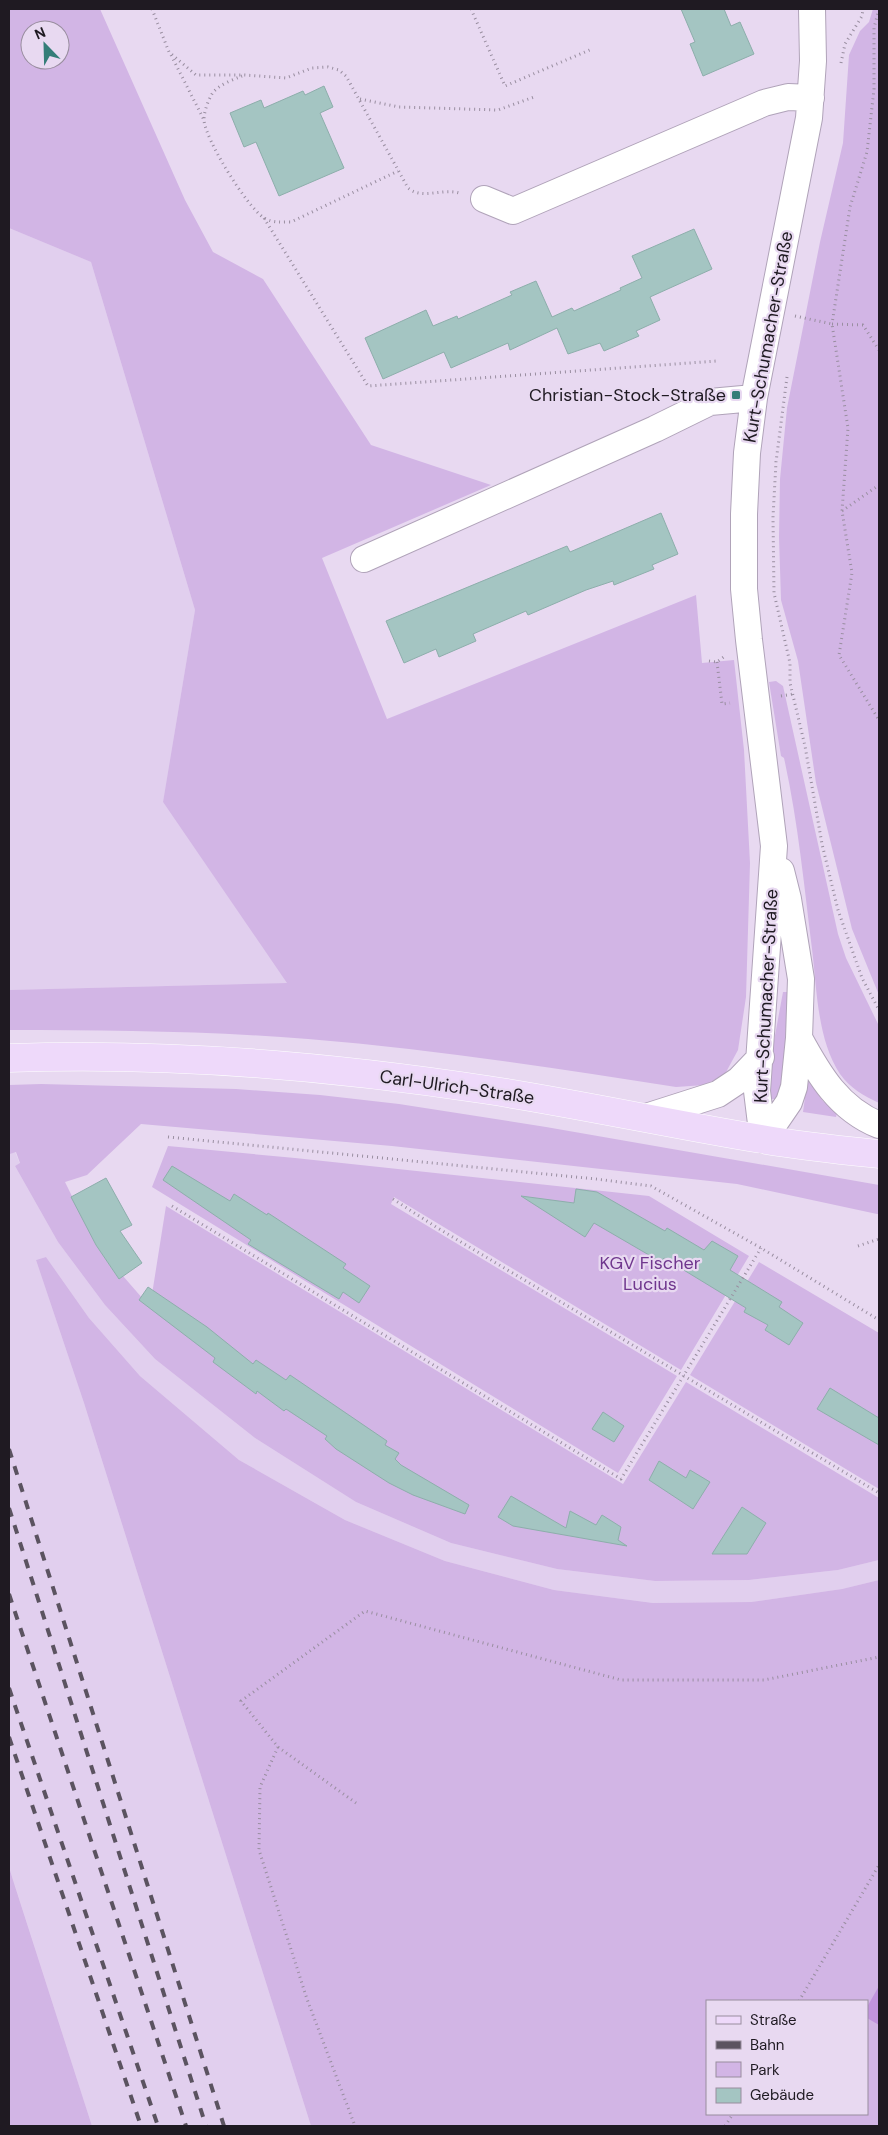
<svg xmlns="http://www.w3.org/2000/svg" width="888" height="2135" font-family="'DM Sans',sans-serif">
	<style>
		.built { fill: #e1cfee }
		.green { fill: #d2b5e5; fill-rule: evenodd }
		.water { fill: #c193dd }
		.building { fill: #a4c5c2; stroke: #8daeab }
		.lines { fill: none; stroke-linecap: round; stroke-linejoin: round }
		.minor-casing { stroke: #b0a3b9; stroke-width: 28 }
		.major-casing { stroke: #fff; stroke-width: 29 }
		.path { stroke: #998ea0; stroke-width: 3; stroke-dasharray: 1 4; stroke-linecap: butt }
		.minor { stroke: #fff; stroke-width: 26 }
		.major { stroke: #eed9fa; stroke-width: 28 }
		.rail { stroke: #5b5360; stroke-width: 4; stroke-dasharray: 9 9; stroke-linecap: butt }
		.poi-dot { fill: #347d78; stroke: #e8d9f1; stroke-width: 2 }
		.labels { text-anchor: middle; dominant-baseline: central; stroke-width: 4.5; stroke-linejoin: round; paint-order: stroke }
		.street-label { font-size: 18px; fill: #1f1a22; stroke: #e8d9f1 }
		.poi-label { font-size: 18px; fill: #1f1a22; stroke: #e8d9f1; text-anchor: end }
		.park-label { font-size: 18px; fill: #70378e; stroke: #e8d9f1 }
	</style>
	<rect width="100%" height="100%" fill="#e8d9f1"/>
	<path class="built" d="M9,228L91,262L195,610L163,802L288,983L9,990Z
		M9,1151L10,1154L15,1152L20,1164L15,1166L58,1242L105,1305L155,1359L255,1438L356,1502L451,1543L557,1569L655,1581L749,1580L838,1570L879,1560V1580L842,1589L751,1602L653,1603L554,1590L445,1561L345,1520L239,1460L140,1376L89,1318L46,1257L36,1260L84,1403L311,2126H92L9,1867Z"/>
	<path class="green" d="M9,9H100L185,200L213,252L263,279L371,445L491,485L322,558L387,719L696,595L702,663L734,660L744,750L750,863L746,997L738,1050L725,1074L705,1085L676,1087C554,1068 431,1049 308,1039C208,1031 109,1030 9,1030V990L287,983L163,802L195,610L91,262L9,228ZM30,30H60V60H30Z
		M873,9H879V995L852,929L816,783L798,661L781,600L779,537L780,479L787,408L820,242L843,143L849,55L860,31L869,22Z
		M776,681L783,686L838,934L846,958L879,1026V1103C864,1096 850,1088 840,1074C817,1039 817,989 812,949C804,885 798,821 784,758L781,756L769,682Z
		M783,992H788L783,1078L776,1099H771L767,1079Z
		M809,1082L823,1101L837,1113L836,1117L803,1112L807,1083Z
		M41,1084L236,1089L320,1095L399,1104L546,1127L879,1185V1214H877L737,1184L392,1146L141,1124L87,1175L65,1182L96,1245L119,1279L123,1276L150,1307L166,1206L623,1484L686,1382L879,1498V1560L838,1570L749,1580L655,1581L557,1569L451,1543L356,1502L255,1438L155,1359L105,1305L58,1242L15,1166L20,1163L16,1152L10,1154L9,1151V1085Z
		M168,1146L295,1158L649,1196L749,1256L681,1370L394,1197L391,1204L677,1376L618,1473L152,1187Z
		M46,1257L89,1318L140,1376L239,1460L345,1520L445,1561L554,1590L653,1603L751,1602L842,1589L879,1580V2126H311L84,1403L36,1260ZM707,2001H867V2114H707Z
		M759,1262L879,1333V1489L690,1375Z
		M9,1867L13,1880L92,2126H9Z"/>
	<path class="water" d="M879,1986V2025L867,2018V2007Z"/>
	<path class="building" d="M681,9H724L731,26L740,22L754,54L703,76L690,44L695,42Z
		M324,86L333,107L320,113L344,168L279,196L256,142L244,147L230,113L261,100L264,108L303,91L305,95Z
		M694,229L712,269L650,297L660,320L636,331L639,336L604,351L600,343L568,354L557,328L510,350L508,343L451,368L444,352L383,379L365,338L426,310L433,326L457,316L458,319L512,295L510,292L536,281L552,317L572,308L574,311L621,290L620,288L642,278L632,256Z
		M661,513L678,554L652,565L654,569L614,585L613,581L586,590L528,615L526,611L473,634L476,641L439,657L436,649L404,663L386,621L567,546L570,552Z
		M172,1166L230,1201L234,1194L267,1215L268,1213L346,1264L343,1268L370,1286L359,1303L343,1292L339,1299L248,1244L251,1240L163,1180Z
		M106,1178L132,1225L120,1231L142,1263L119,1279L96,1245L71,1197Z
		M576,1189L597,1192L665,1231L667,1228L704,1250L712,1241L738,1256L730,1270L782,1302L779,1307L803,1323L789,1345L765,1330L768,1325L744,1312L746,1308L664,1258L661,1262L594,1223L585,1237L521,1196L574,1203Z
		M148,1287L207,1327L253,1364L256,1360L286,1380L290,1375L387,1441L385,1445L399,1453L395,1459L401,1465L469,1505L465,1514L413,1495L389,1483L336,1449L325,1439L327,1436L286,1409L284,1411L257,1391L256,1394L213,1362L215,1358L139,1300Z
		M830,1388L879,1418V1445L817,1409Z
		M603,1412L624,1426L614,1442L592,1429Z
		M659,1461L686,1478L690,1470L710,1482L693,1509L649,1480Z
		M511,1496L566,1528L570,1511L596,1525L602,1515L621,1527L618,1540L627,1546L513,1526L498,1517Z
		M742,1507L766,1523L747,1554H712Z"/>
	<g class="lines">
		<g class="minor-casing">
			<path id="minor" d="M484,199L513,211L764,103L788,97L811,98
				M364,559L655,429L710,402L754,398
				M799,1038C819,1075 839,1109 879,1125
				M646,1117L718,1094L739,1080L761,1057
				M763,1140L757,1091L774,846L749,640L744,589V514L747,453L754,398L809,118L813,61L812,9
				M763,1140L789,1102L794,1087L799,1038L801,979L788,899L781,871"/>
		</g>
		<g class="major-casing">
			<path id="major" d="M9,1058C168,1052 330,1066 488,1090C579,1104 670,1124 761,1139C800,1146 840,1150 879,1154"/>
		</g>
		<path class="path" d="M152,9L169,52L196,75H245L286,78L312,68L328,67L339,70L346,76L408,188C422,200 442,188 459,193
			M471,9L505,86L592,49
			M879,9L874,28V89L867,152L850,207L832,324L863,325L879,350
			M171,55L204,120
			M841,63L845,44L862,16L863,9
			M242,76C232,80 218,85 212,94C208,101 204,111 204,120C205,139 247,207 264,218C273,223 281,222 291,222L398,171
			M360,99L399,107L498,110L534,97
			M264,218L368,386L717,361
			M795,316L832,324L848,428L842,511L852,573L839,655L879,720
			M787,377L776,462L773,517L774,593L790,663V683L805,746L822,844L838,910L862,978L879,1010
			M842,511L879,485
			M709,661L717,662L725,656
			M717,662L722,704L730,703
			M781,696L793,694
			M168,1137L596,1179L651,1186L761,1248L879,1320
			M393,1199L436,1227L879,1493
			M172,1206L621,1479L761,1248
			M858,1246L879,1239
			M278,1747L260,1787L259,1850L307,1999L355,2126
			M356,1803L278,1747L241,1701L365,1611L621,1680H764L879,1657
			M799,2001L879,1865
			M725,2126L733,2114"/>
		<use href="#minor" class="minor"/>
		<use href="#major" class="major"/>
		<path class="rail" d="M9,1449L224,2126
			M9,1508L206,2126
			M9,1594L186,2126
			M9,1688L158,2126
			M9,1737L141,2126"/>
	</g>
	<rect class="poi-dot" x="731" y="390" width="10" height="10" rx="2.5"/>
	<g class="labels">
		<g class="street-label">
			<text transform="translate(768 337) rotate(-80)">Kurt-Schumacher-Straße</text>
			<text transform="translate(766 996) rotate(-87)">Kurt-Schumacher-Straße</text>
			<text transform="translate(457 1087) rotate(8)">Carl-Ulrich-Straße</text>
		</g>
		<g class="poi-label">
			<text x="726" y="395">Christian-Stock-Straße</text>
		</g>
		<g class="park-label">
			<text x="650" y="1263">KGV Fischer<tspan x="650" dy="21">Lucius</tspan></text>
		</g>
	</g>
	<rect width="888" height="2135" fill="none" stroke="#1f1a22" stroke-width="20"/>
	<rect x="706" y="2000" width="162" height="115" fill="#e8d9f1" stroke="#988d9e"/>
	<rect x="716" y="2016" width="25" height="8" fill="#eed9fa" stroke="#988d9e"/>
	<text x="750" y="2025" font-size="15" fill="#1f1a22">Straße</text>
	<rect x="716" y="2041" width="25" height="8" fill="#5b5360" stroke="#988d9e"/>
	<text x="750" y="2050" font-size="15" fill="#1f1a22">Bahn</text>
	<rect x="716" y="2062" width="25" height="15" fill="#d2b5e5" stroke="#988d9e"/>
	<text x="750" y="2075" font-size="15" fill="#1f1a22">Park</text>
	<rect x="716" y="2088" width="25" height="15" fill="#a4c5c2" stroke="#988d9e"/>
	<text x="750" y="2100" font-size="15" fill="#1f1a22">Gebäude</text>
	<g transform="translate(45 45) rotate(337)"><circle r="24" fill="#e8d9f1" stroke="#988d9e"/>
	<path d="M0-4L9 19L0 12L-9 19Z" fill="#347d78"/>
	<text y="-8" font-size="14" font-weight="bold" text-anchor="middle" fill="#1f1a22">N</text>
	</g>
</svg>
